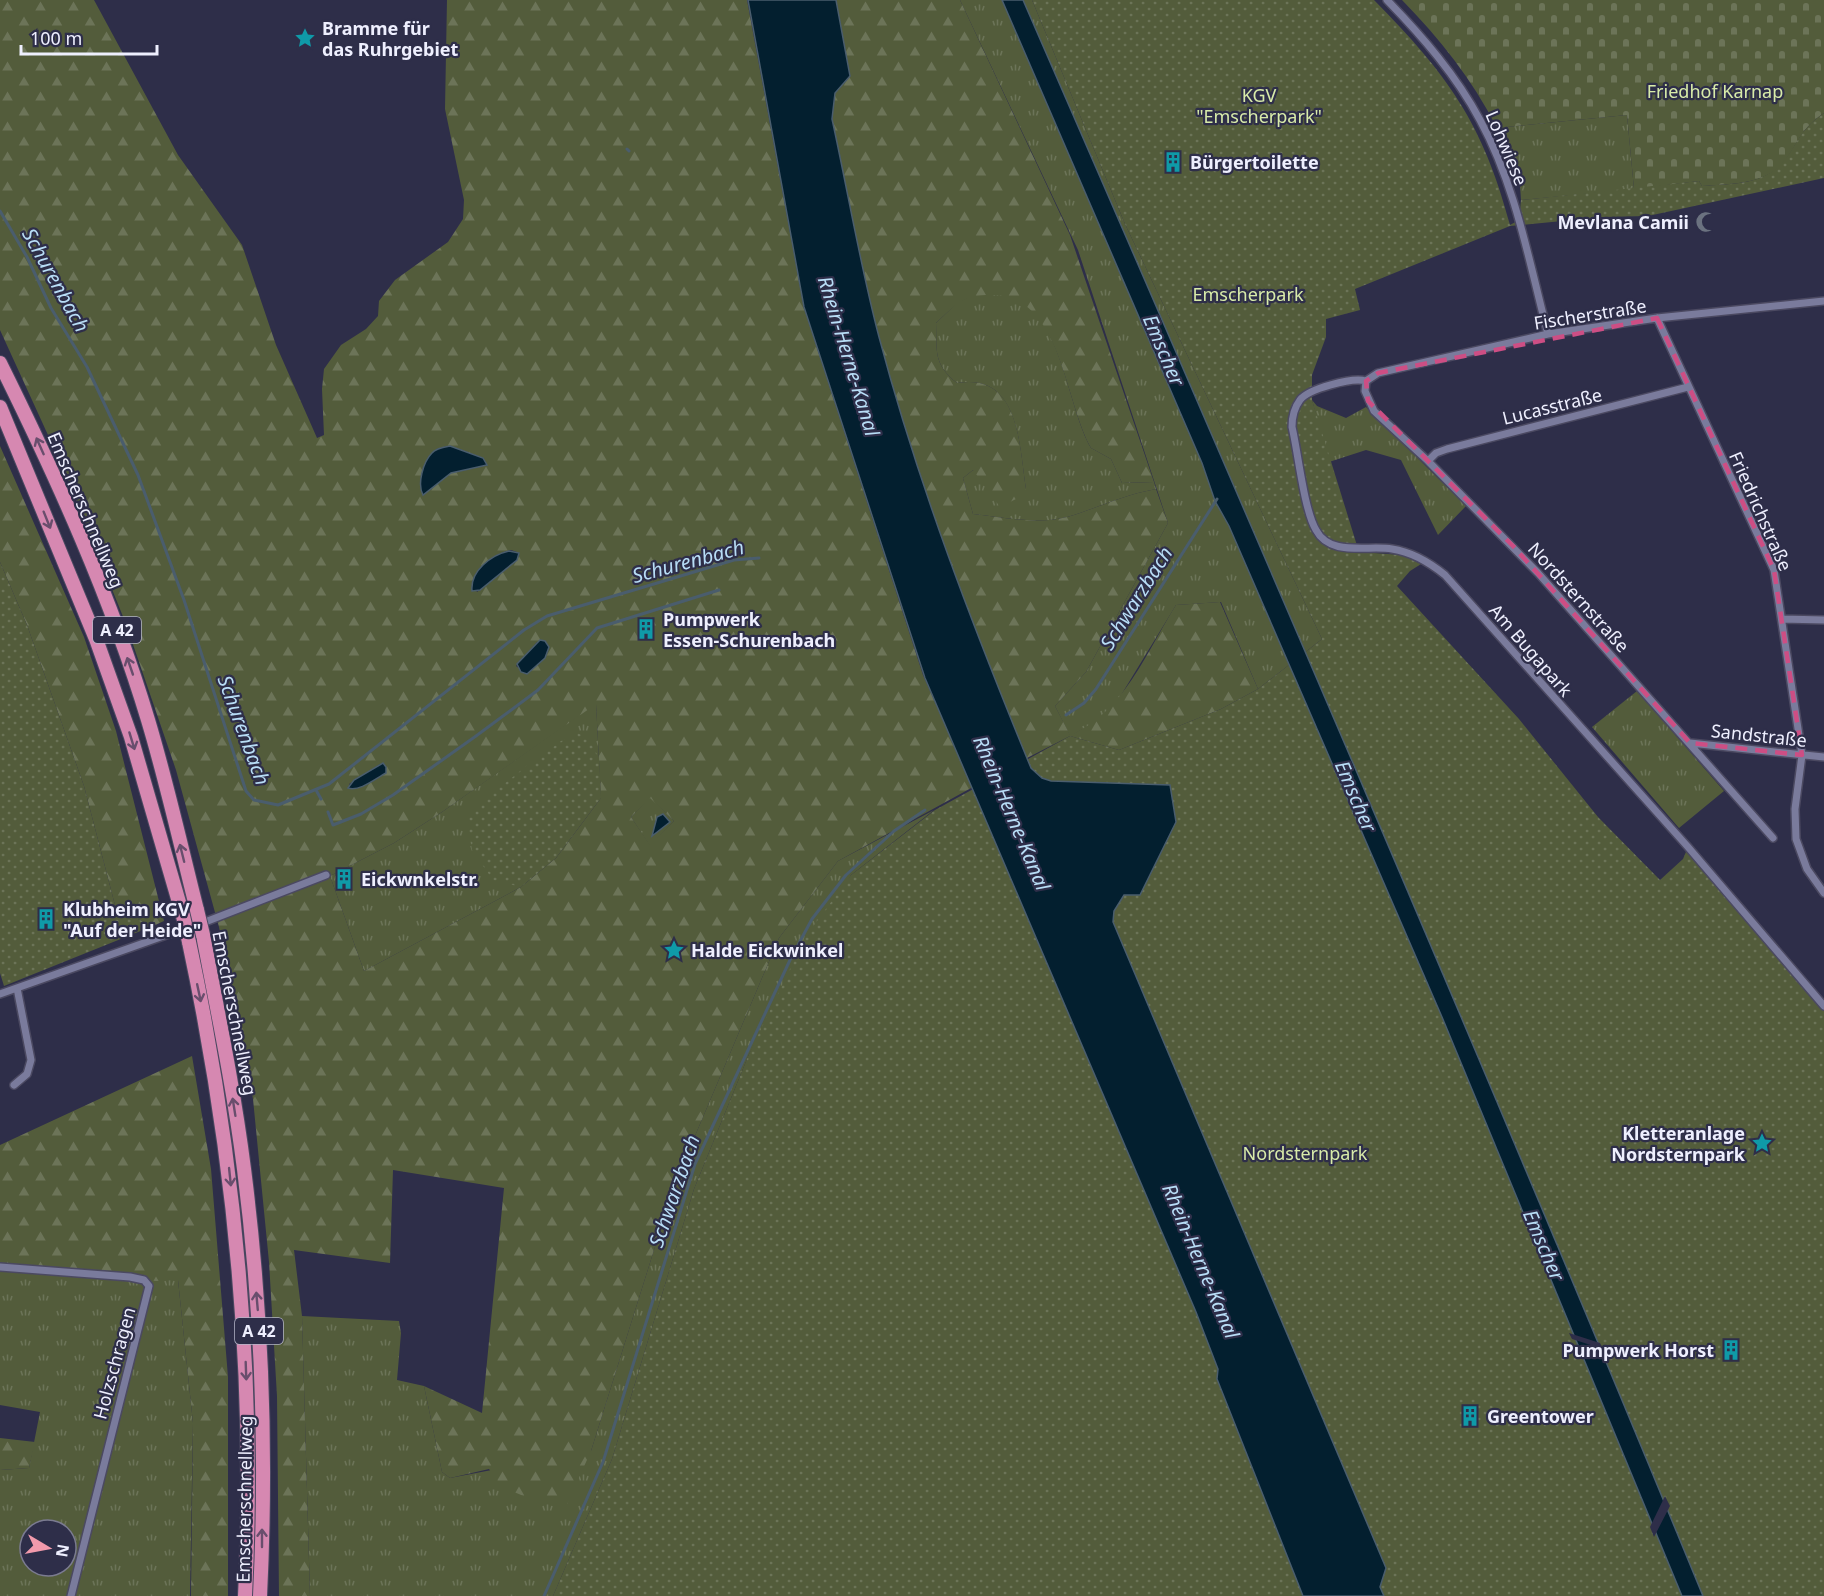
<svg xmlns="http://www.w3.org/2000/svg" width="1824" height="1596" font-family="'Noto Sans',sans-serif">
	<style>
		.grass { fill: url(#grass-tufts); fill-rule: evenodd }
		.forest { fill: url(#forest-firs); fill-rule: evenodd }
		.cemetery { fill: url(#cemetery-stones) }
		.park { fill: url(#park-dots) }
		.water { fill: #031f2f; stroke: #4a5d6d; stroke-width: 1.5 }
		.pier { fill: #2e2e49 }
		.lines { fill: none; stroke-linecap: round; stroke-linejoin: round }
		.stream { stroke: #4a5d6d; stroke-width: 3 }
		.street-casing { stroke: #4b4961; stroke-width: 10 }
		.highway-casing { stroke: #4b4961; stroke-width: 16 }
		.street { stroke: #7a7b9c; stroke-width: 7 }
		.highway { stroke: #d688b1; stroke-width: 14 }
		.highway-bridge-casing { stroke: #4b4961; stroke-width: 16; stroke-linecap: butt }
		.highway-bridge { stroke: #d688b1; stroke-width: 14 }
		.oneway { stroke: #694e6d }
		.marked { fill: none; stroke: #cd4e84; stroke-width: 4.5; stroke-dasharray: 12 8; stroke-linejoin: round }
		.labels { text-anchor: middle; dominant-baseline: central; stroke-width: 4.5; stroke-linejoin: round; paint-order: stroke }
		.shield { fill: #2e2e49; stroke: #b4b5c8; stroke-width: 1.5 }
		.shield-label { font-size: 16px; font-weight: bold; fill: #eeeffe }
		.poi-label { font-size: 18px; font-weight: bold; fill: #eeeffe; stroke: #2e2e49; text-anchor: start }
		.park-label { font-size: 18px; fill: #d8eba9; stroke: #2e2e49 }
		.street-label { font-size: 18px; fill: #eeeffe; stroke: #2e2e49 }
		.water-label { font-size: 20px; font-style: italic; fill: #b8ddf6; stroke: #2e2e49 }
	</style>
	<defs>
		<pattern id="grass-tufts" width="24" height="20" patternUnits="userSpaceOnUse" patternTransform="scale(1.5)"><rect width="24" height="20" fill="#535c3b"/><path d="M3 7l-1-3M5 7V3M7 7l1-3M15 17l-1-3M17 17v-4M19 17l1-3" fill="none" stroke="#6c7458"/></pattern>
		<pattern id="forest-firs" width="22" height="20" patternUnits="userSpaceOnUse" patternTransform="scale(1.5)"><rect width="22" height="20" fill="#535c3b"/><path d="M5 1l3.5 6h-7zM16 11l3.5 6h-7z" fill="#6c7458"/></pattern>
		<pattern id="cemetery-stones" width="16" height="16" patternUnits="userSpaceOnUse" patternTransform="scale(1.5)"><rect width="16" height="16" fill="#535c3b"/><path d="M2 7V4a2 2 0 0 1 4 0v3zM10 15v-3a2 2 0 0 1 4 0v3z" fill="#6c7458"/></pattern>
		<pattern id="park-dots" width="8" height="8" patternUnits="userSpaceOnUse" patternTransform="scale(1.5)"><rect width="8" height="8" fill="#535c3b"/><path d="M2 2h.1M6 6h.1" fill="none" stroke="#6c7458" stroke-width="1.8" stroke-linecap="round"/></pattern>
	</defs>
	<rect width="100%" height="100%" fill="#2e2e49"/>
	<path class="grass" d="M960,0H1032L1125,224L1322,639L1258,689L1221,602L1176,605L1115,705L1096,722L1070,736L1055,706L1086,672L1168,523L1078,250Z
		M1627,115L1634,189L1521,200L1520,185L1497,128Z
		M975,294C986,294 1002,292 1012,296C1062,315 1067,406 1091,448L1111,459L1122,483L1154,482L1156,489C1123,495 1098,508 1067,517C1037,525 1003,517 973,514L963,478L973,470L1026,489C1019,446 1020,372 957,383C933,364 937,351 936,323L957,303Z
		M1312,400L1317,406L1346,418L1366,407L1466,506L1438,535L1401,460L1366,450L1329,462Z
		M1637,691L1724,791L1679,828L1592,727Z
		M596,703L601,798L521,887L364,971L330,876L394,843L442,812Z
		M650,797L674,821L650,846L631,817Z
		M934,810L851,875L749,1054L694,1189L612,1459L553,1596H310L302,1316L399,1321L401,1333L397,1380L424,1386L442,1472L450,1478L591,1451L675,1183L779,938L838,861Z
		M0,1267L178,1280L193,1423L190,1596H0V1470L29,1468L40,1412L0,1405ZM30,1530H66V1566H30Z"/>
	<path class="forest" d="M0,0H94L178,155L242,245L276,345L317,438L324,435L322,389L324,369L341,345L366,329L378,316L379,301L395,280L448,242L463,219L464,200L445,109L447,0H747L804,308L923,675L973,787L838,861L779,938L675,1183L591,1451L567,1504L526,1497L502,1487L489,1469L450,1478L442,1472L424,1386L482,1413L504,1188L393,1170L390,1263L294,1250L302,1316L310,1596H279L277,1396L269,1262L253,1099L219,927L176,770L126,624L64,470L0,330ZM511,550L517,552V560L477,592L472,583C480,566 493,554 511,550ZM537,642L545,658L527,674L516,666ZM596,704L601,798L556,858L521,887L364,971L330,876L394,843L442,812ZM380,764L386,773L353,789L349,784ZM650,798L674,821L650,845L631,817Z
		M836,0H960L1070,235L1154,482L1122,483L1111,459L1091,448C1065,403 1061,297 995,295C965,294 957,303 936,323C937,351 933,364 957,383C1020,372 1019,445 1026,489L1020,497L1000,507L973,470L963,478L973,514C1003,517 1037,525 1067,517C1098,508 1123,495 1156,489L1168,523L1086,672L1055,706L1070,735C1123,714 1147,651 1176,605L1220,602L1258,689L1221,709L1119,750L1070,736L1027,758C970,621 918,481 879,338C860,266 848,192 832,119L835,93L850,76Z
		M0,446L84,637L116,731L164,921L153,926L116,909L84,786L27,625L0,562Z
		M192,1056L211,1169L228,1377V1596H191L193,1423L178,1280L156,1281L0,1264V1145Z
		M0,1438L35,1442L29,1468L0,1470Z"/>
	<path class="cemetery" d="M1402,0H1824V113C1796,132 1798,148 1779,167C1759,185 1727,184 1702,186L1699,181L1634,189L1627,115L1497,128C1472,79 1440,39 1402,0Z"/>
	<path class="park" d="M1032,0H1374C1448,75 1483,123 1510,225L1519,220L1521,200L1699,181L1702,186C1727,184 1760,185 1779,166C1798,147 1796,132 1824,113V178L1648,216L1603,217L1510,226L1355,289L1360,310L1326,319V337L1312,375V400L1359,552L1402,555L1421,564L1410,571L1397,586L1519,719L1598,817L1660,880L1683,859L1688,847L1824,1006V1596H553L612,1459L694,1189L749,1054L806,936L851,875L935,810L1070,736L1119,750L1221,709L1258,689L1322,639L1125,224Z
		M0,562L27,625L84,786L116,909L153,926L4,986L0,973Z
		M575,732L588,738L599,758L601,798L556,858L521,887L493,880L472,850L466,815L530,763Z"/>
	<path class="water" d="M748,0H836L850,76L835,93L832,119C848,192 860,265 879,337C918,484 973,627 1031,768L1042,778L1051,781L1170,785L1176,822L1140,895H1124L1114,911L1113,922L1386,1568L1380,1587L1384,1596H1303L1217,1379L1218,1369L1196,1312L925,678L804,307Z
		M1002,0H1023C1254,530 1483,1061 1703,1596H1682L1442,1017L1229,526L1215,501L1202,463Z
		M450,446L483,458L487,465L451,473L423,495C417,484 423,462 432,453C436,448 444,447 450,446Z
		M509,551L519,553L517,560L480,590L472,591C470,571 491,555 509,551Z
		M540,640L545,641L549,647L545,658L527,674L521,672L517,664Z
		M383,763L386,767V773C375,779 359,792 348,788L354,780Z
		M663,814L670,822L652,836L657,817Z"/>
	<path class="pier" d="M1569,1333L1600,1343L1603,1349L1572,1339Z
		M1665,1496L1670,1506L1654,1537L1650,1527Z"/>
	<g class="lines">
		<path class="stream" d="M627,149L629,151
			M0,211L27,257L51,308L87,367L138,475L184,600L246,791L254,800L278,805L329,784L524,630L547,616L734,560L759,558
			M1066,715L1084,703L1096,689L1217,499
			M316,790L321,799
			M328,812L333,825L361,814L393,795L476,736L538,690L597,628L719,590
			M544,1596L603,1462L695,1164L790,960L812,919L846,875L894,831L925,810"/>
		<g class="street-casing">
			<path id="street" d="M1387,0C1422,36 1456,75 1480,120C1516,186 1529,262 1548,334
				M1657,318L1774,570L1802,755L1795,809L1796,839L1807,869L1824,893
				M1366,381C1352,377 1308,389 1300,400C1294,408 1292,417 1292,427C1298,452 1304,510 1316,530C1330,557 1368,545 1392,549C1412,552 1429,562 1445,575L1688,847L1824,1006
				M1366,381L1365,391L1374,411L1428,461L1538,573L1773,838
				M1366,381L1378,373L1548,334L1657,318L1824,301
				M1428,461L1436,453L1447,449L1688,387
				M1782,619L1824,620
				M1690,743L1824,757
				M200,924L326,875
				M0,994L186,928
				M14,1085L27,1074L31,1060L17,988
				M0,1267L130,1277L144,1280L149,1286L71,1596"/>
		</g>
		<g class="highway-casing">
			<path id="highway" d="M0,363C57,478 111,597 148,720C167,783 181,847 197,910
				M0,407L96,639L131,737L183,916
				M203,935C218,1013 234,1090 244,1169C262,1310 267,1453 260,1596
				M189,942C235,1158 256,1376 245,1596"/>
		</g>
		<use href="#street" class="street"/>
		<use href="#highway" class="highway"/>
		<g class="highway-bridge-casing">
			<path id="highway-bridge" d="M197,910L203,935
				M183,916L189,942"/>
		</g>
		<use href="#highway-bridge" class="highway-bridge"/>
	</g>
	<defs><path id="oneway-shaft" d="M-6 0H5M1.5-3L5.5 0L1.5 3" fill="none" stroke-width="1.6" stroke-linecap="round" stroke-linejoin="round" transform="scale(1.5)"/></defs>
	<g class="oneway">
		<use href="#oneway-shaft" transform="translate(40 446) rotate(-114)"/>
		<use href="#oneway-shaft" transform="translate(47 520) rotate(68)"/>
		<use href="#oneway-shaft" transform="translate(130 666) rotate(-109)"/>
		<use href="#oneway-shaft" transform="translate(132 741) rotate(73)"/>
		<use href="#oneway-shaft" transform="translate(182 853) rotate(-104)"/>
		<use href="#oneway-shaft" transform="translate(199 993) rotate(78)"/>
		<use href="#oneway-shaft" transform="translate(234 1107) rotate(-99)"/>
		<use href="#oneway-shaft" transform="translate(230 1177) rotate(84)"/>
		<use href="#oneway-shaft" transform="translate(257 1301) rotate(-95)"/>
		<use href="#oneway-shaft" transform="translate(246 1371) rotate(88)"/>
		<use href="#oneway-shaft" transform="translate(262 1538) rotate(-90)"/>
	</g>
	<path class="marked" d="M1657,318L1774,570L1802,755L1690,743L1513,546L1368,401L1366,381L1378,373Z"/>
	<defs>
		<g id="sight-bare" transform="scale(1.62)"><path d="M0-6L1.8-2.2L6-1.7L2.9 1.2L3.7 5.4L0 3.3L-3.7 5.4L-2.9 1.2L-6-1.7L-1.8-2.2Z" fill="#0f9aa8" stroke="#2e2e49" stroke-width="2.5" paint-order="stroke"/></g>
		<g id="building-bare" transform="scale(1.62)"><path d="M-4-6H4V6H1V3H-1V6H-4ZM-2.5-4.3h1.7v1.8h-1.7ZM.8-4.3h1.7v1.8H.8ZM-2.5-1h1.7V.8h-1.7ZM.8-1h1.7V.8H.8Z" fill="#0f9aa8" stroke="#2e2e49" stroke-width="2.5" paint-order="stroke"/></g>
		<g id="mosque-bare" transform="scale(1.62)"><path d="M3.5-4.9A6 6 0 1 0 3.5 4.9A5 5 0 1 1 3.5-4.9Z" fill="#6b7280" stroke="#2e2e49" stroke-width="2.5" paint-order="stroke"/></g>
	</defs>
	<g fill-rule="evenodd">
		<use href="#sight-bare" x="305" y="38"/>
		<use href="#building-bare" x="1173" y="162"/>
		<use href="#mosque-bare" x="1706" y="222"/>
		<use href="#building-bare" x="646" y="629"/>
		<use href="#building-bare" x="344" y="879"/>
		<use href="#building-bare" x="46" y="919"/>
		<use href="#sight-bare" x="674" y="950"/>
		<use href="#sight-bare" x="1762" y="1143"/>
		<use href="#building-bare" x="1731" y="1350"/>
		<use href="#building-bare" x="1470" y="1416"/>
	</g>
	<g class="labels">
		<g class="shield">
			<rect x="93" y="617" width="48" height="26" rx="4.5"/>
			<rect x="235" y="1318" width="48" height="26" rx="4.5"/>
		</g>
		<g class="shield-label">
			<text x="117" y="630">A 42</text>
			<text x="259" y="1331">A 42</text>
		</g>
		<g class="poi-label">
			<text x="322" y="28">Bramme für<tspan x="322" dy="21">das Ruhrgebiet</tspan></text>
			<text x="1190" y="162">Bürgertoilette</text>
			<text x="1689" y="222" text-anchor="end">Mevlana Camii</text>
			<text x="663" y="619">Pumpwerk<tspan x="663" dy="21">Essen-Schurenbach</tspan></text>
			<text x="361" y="879">Eickwnkelstr.</text>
			<text x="63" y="909">Klubheim KGV<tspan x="63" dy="21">"Auf der Heide"</tspan></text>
			<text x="691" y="950">Halde Eickwinkel</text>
			<text x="1745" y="1133" text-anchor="end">Kletteranlage<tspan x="1745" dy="21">Nordsternpark</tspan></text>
			<text x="1714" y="1350" text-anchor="end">Pumpwerk Horst</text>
			<text x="1487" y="1416">Greentower</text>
		</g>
		<g class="park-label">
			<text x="1715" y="91">Friedhof Karnap</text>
			<text x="1259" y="95">KGV<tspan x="1259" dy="21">"Emscherpark"</tspan></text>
			<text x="1248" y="294">Emscherpark</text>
			<text x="1305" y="1153">Nordsternpark</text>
		</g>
		<g class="street-label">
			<text transform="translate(1507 148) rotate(67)">Lohwiese</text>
			<text transform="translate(1590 314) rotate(-9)">Fischerstraße</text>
			<text transform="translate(1552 406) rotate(-14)">Lucasstraße</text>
			<text transform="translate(86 510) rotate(67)">Emscherschnellweg</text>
			<text transform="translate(1761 511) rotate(66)">Friedrichstraße</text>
			<text transform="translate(1579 597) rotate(48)">Nordsternstraße</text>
			<text transform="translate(1531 650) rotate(49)">Am Bugapark</text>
			<text transform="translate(1759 735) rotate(6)">Sandstraße</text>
			<text transform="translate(235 1013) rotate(79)">Emscherschnellweg</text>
			<text transform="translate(114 1363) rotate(-75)">Holzschragen</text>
			<text transform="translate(244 1499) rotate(-89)">Emscherschnellweg</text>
		</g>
		<g class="water-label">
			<text transform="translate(56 280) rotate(61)">Schurenbach</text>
			<text transform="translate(1164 350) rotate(67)">Emscher</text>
			<text transform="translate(849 356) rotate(73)">Rhein-Herne-Kanal</text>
			<text transform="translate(688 561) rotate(-15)">Schurenbach</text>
			<text transform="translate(1136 598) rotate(-58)">Schwarzbach</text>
			<text transform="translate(244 730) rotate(70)">Schurenbach</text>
			<text transform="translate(1356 796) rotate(67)">Emscher</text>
			<text transform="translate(1012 813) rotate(67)">Rhein-Herne-Kanal</text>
			<text transform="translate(674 1191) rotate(-71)">Schwarzbach</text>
			<text transform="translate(1544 1245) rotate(67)">Emscher</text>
			<text transform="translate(1201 1261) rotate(67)">Rhein-Herne-Kanal</text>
		</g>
	</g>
	<g transform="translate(48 1548) rotate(100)"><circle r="28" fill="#2e2e49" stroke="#7b7b91" stroke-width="1.5"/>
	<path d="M0-4.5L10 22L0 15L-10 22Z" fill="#f29aac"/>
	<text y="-9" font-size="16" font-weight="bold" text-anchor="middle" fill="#eeeffe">N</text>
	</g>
	<path d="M21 45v9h136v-9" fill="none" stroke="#eeeffe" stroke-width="3"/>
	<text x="30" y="45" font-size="18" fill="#eeeffe" stroke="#2e2e49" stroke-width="4.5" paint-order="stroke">100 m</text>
</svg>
